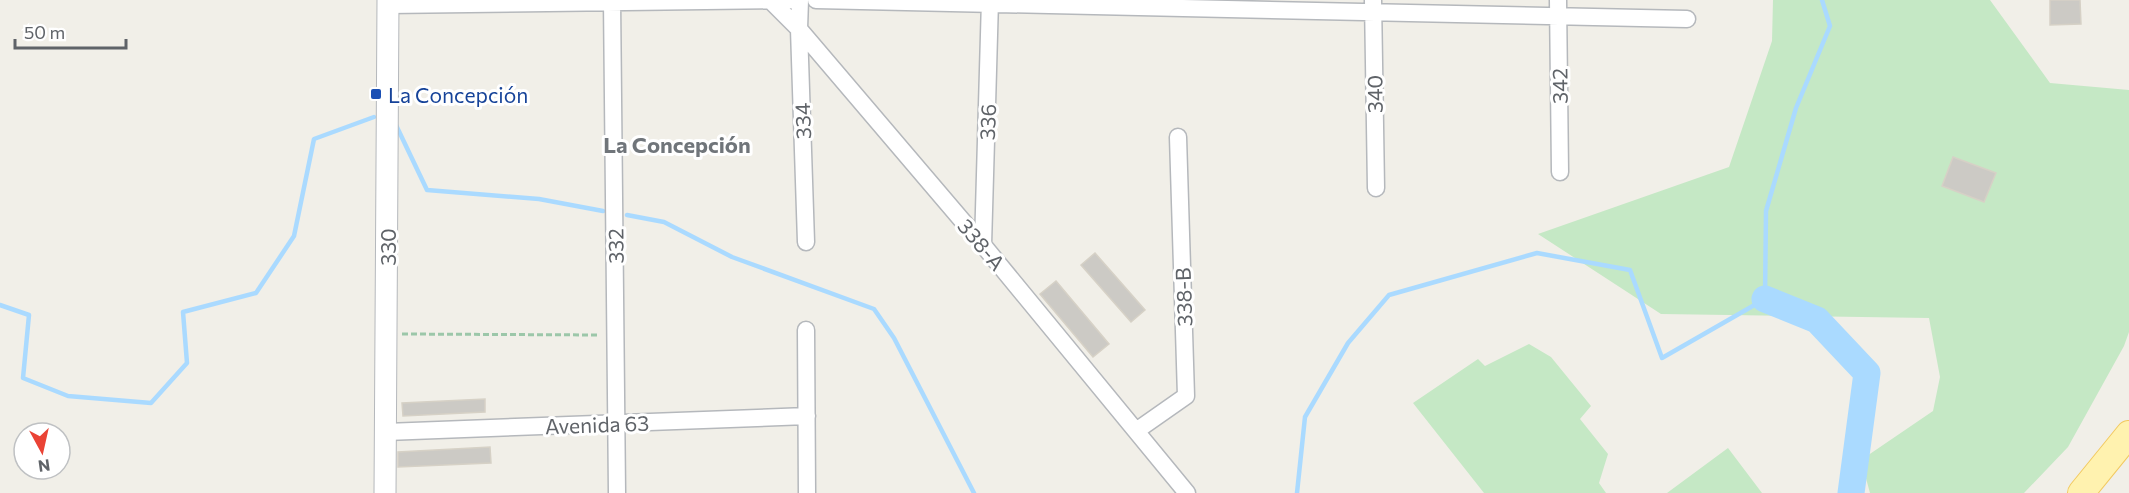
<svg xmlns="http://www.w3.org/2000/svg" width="2129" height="493" font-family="Commissioner,sans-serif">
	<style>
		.green { fill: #c5e8c5 }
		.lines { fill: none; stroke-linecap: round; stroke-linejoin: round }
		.stream { stroke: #aadaff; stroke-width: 4.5 }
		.river { stroke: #aadaff; stroke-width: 27 }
		.building { fill: #cccac5; stroke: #d6d1c6; stroke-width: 1.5 }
		.minor-casing { stroke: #b5b8bc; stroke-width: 19 }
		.tertiary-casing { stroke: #b5b8bc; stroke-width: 23 }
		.primary-casing { stroke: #f2c960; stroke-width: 28 }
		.path { stroke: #9cc7a9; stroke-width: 3; stroke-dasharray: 6 3; stroke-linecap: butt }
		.minor { stroke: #fff; stroke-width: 16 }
		.tertiary { stroke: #fff; stroke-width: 21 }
		.primary { stroke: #fff2af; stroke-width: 26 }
		.transit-dot { fill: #1a4fb4; stroke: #fff; stroke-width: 2 }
		.labels { text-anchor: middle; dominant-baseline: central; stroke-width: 6; stroke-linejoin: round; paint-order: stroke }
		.street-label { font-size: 21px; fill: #5f6368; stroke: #fff }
		.transit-label { font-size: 21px; fill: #164399; stroke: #fff; text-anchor: start }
		.neighbourhood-label { font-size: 22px; font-weight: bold; fill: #70757a; stroke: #fff }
	</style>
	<rect width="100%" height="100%" fill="#f1efe8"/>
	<path class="green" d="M1773,0H1990L2050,83L2129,90V332L2124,346L2068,447L2024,493H1870L1861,460L1933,411L1940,377L1929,318L1661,314L1538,234L1729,167L1772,41Z
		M1529,344L1551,357L1591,406L1580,419L1608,454L1599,483L1606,493H1484L1413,403L1478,359L1485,366Z
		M1728,448L1762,493H1667Z"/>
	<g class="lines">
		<path class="stream" d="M395,123L427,190L539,199L603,211
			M627,215L664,222L732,257L874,309L894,338L974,493
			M0,305L29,315L23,378L68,396L151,403L187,363L183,312L256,293L294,236L314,139L374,117
			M1297,493L1305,417L1348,343L1389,295L1537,253L1630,270L1662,358L1765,299L1766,211L1796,108L1830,26L1822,0"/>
		<path class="river" d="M1765,299L1817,320L1867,373L1851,493"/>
	</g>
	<path class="building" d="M2050,0H2080L2081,24L2050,25Z
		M1953,157L1996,173L1984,202L1942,186Z
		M1095,253L1145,310L1131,322L1081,265Z
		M1056,281L1109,344L1093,357L1040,294Z
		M485,399V412L403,416L402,403Z
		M490,447L491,463L398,467V452Z"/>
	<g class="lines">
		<g class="minor-casing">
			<path id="minor" d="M612,0L617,493
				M800,0L799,29L806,242
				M816,0L1687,19
				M1373,0L1376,188
				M1558,0L1560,172
				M771,1L799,29L983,245L1187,493
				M388,5L793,0
				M983,245L990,0
				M806,330L807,493
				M1136,431L1186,396L1178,137
				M386,432L807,416"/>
		</g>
		<g class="tertiary-casing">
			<path id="tertiary" d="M385,493L388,0"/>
		</g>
		<g class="primary-casing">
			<path id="primary" d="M2081,493L2129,434"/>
		</g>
		<path class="path" d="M402,334L600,335"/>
		<use href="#minor" class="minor"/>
		<use href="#tertiary" class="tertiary"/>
		<use href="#primary" class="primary"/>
	</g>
	<rect class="transit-dot" x="370" y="88" width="12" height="12" rx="3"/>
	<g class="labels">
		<g class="street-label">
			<text transform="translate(1559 86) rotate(-91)">342</text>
			<text transform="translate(1374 94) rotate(-91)">340</text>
			<text transform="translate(802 121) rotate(-92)">334</text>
			<text transform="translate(987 122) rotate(-88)">336</text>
			<text transform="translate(982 244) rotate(50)">338-A</text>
			<text transform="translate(615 246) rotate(-91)">332</text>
			<text transform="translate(387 247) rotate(-90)">330</text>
			<text transform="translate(1183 297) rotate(-92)">338-B</text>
			<text transform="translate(597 424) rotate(-2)">Avenida 63</text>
		</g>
		<g class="transit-label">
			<text x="388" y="94">La Concepción</text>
		</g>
		<g class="neighbourhood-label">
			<text x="677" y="144">La Concepción</text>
		</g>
	</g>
	<g transform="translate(42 451) rotate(172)"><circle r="28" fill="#ffffff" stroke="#bfc1c3" stroke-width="1.5"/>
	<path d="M0-4.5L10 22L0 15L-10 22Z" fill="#ea4335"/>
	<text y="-9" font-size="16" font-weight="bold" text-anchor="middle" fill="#5f6368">N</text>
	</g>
	<path d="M15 39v9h111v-9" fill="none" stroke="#5f6368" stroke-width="3"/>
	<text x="24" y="39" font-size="18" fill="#5f6368" stroke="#ffffff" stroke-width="4.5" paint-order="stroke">50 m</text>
</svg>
